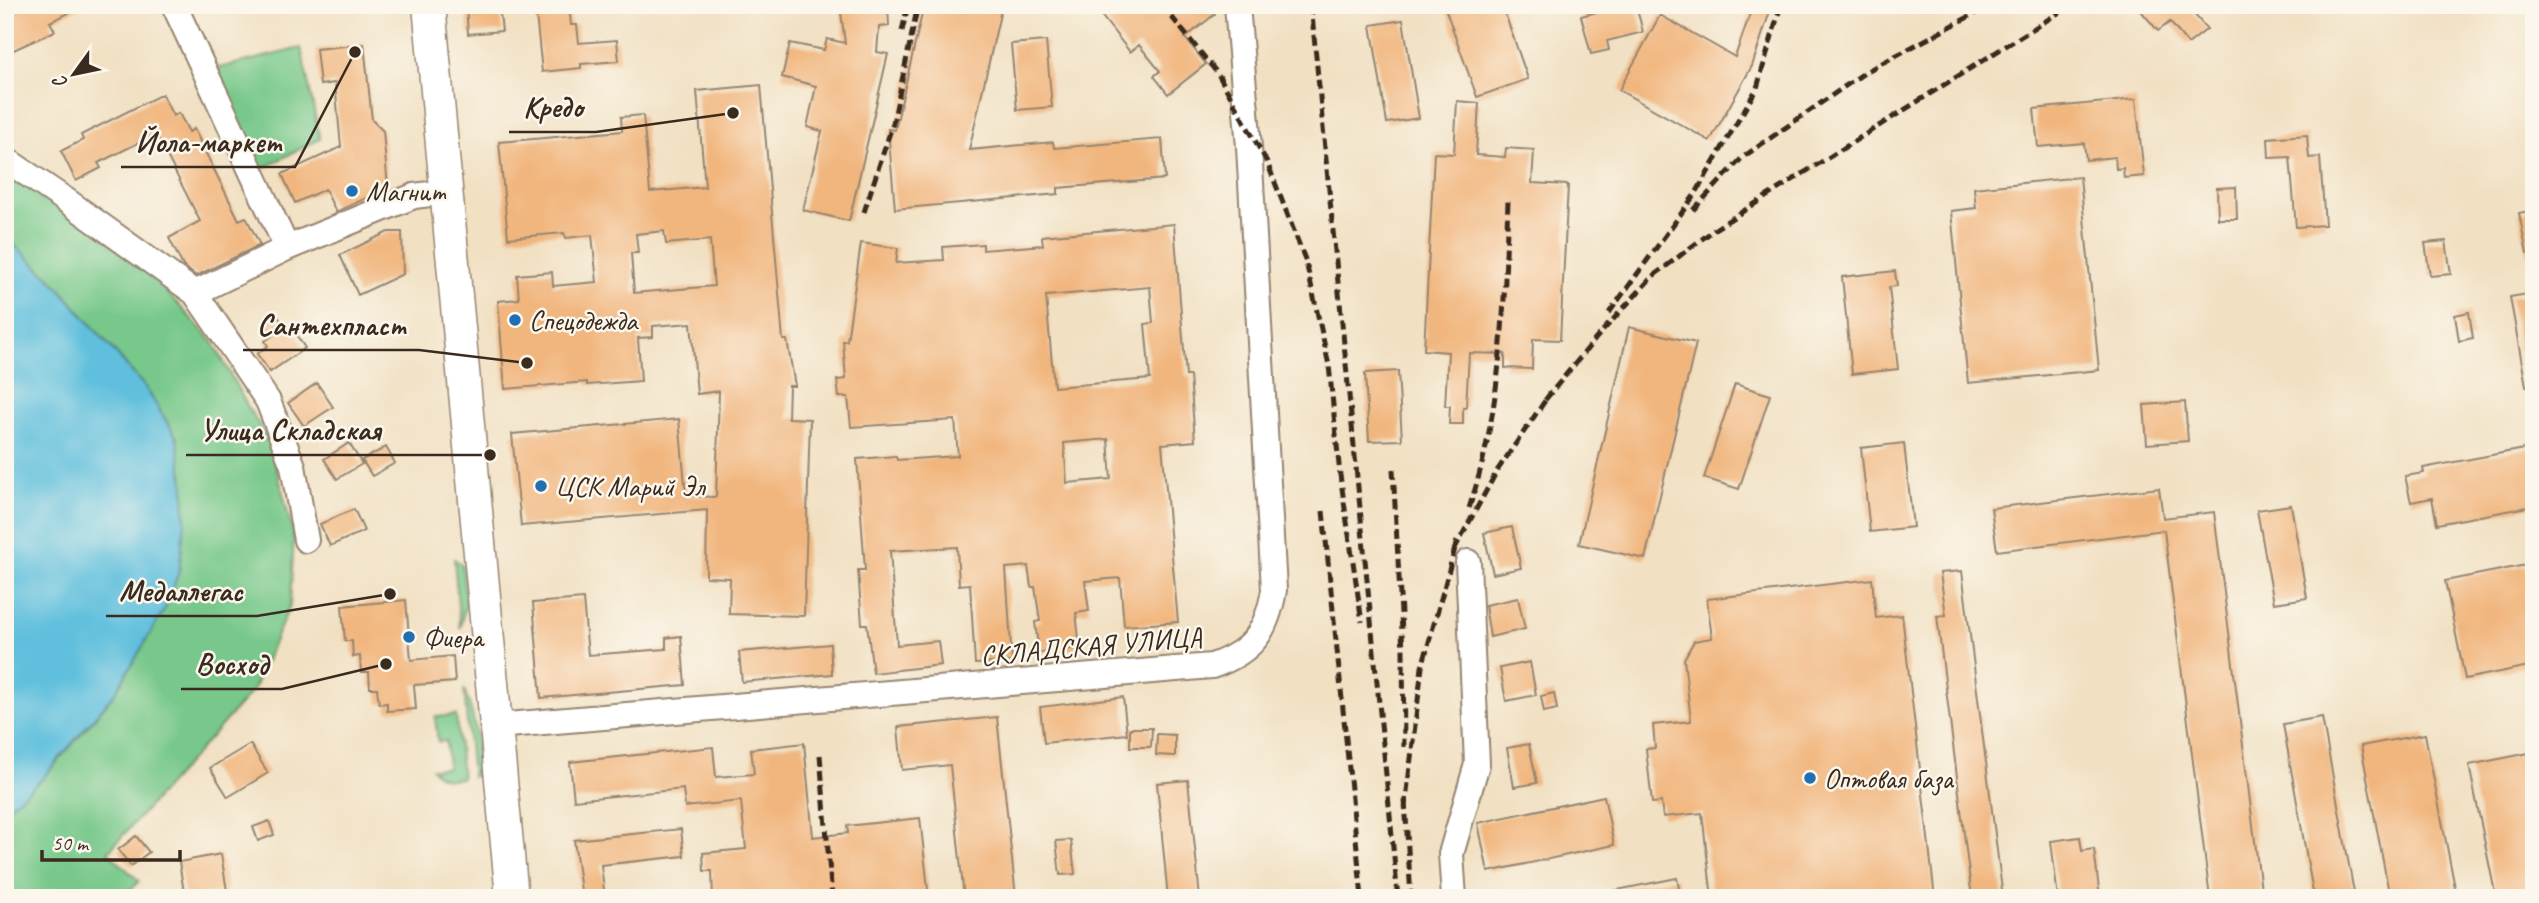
<svg xmlns="http://www.w3.org/2000/svg" width="2539" height="903" font-family="Caveat,sans-serif">
	<style>
		.green { fill: #77c88a; stroke: #597954; stroke-width: 2 }
		.water { fill: #5ebfdd; stroke: #4c747e; stroke-width: 2 }
		.building { fill: #f1b67e; fill-rule: evenodd }
		.lines { fill: none; stroke-linecap: round; stroke-linejoin: round }
		.minor-casing { stroke: #968570; stroke-width: 28 }
		.major-casing { stroke: #968570; stroke-width: 35 }
		.minor { stroke: #fff; stroke-width: 24 }
		.major { stroke: #fff; stroke-width: 32 }
		.rail { stroke: #3b2a1e; stroke-width: 5; stroke-dasharray: 10 5; stroke-linecap: butt }
		.poi-dot { fill: #1f6fb2; stroke: #fbf7ec; stroke-width: 2.5 }
		.labels { text-anchor: middle; dominant-baseline: central; stroke-width: 5; stroke-linejoin: round; paint-order: stroke }
		.poi-label { font-size: 28px; fill: #3b2a1e; stroke: #fbf7ec; text-anchor: start }
		.street-label { font-size: 28px; fill: #3b2a1e; stroke: #fbf7ec }
		.leader { fill: none; stroke: #3b2a1e; stroke-width: 2.5 }
		.callout-dot { fill: #3b2a1e; stroke: #fbf7ec; stroke-width: 2.5 }
		.callout-label { font-size: 30px; text-anchor: middle; font-weight: bold; fill: #3b2a1e; stroke: #fbf7ec; stroke-width: 5; stroke-linejoin: round; paint-order: stroke }
	</style>
	<rect width="100%" height="100%" fill="#fbf7ec"/>
	<filter id="ink" filterUnits="userSpaceOnUse"><feTurbulence type="fractalNoise" baseFrequency=".0143" numOctaves="2"/><feDisplacementMap in="SourceGraphic" scale="14" xChannelSelector="R" yChannelSelector="G"/><feConvolveMatrix kernelMatrix="1 2 1 2 8 2 1 2 1" color-interpolation-filters="sRGB"/></filter>
	<filter id="wash" filterUnits="userSpaceOnUse"><feTurbulence type="fractalNoise" baseFrequency=".00686" numOctaves="4" result="noise"/><feDisplacementMap in="SourceGraphic" scale="28" xChannelSelector="R" yChannelSelector="G"/><feGaussianBlur stdDeviation="1.57" result="paint"/><feColorMatrix in="noise" values="0 0 0 0 0 0 0 0 0 0 0 0 0 0 0 0 0 1.4 0 .05"/><feComposite in="paint" operator="in"/></filter>
	<g filter="url(#wash)">
		<rect width="100%" height="100%" fill="#f1e0c2"/>
		<path class="green" d="M301,48L320,139L261,169L215,69Z
			M5,159L150,274L213,342L250,411L270,442L294,537L290,605L253,690L108,852L139,881L123,898H5V810L42,779L77,739L115,693L147,638L177,438L145,387L56,284L5,236Z
			M454,559L462,564L466,603L460,629Z
			M464,689C475,717 479,742 477,773L472,777Z
			M456,715L462,778C449,780 441,780 432,769L448,768L446,741L438,742L435,717Z"/>
		<path class="water" d="M5,236L56,284L145,387L177,438L184,485L185,522L179,571L167,605L115,693L42,779L5,810Z"/>
		<g id="blocks">
			<path class="building" d="M11,5H85L50,22L55,31L5,54V8Z
				M466,5H499L502,31L468,34Z
				M535,5H569L571,25H577L579,43L617,40L619,61L581,64V68L542,72Z
				M840,5H888L889,26L879,27L877,52L888,54L849,221L803,210L822,131L807,127L816,86L782,77L790,43L824,50L827,39L845,43Z
				M924,5H1002L969,150L1053,142L1054,148L1162,139L1165,179L1058,188V194L895,209L888,129L895,130Z
				M1093,5H1208L1215,14L1185,38L1206,64L1168,94L1154,76L1160,71L1139,45L1130,52Z
				M1444,5H1502L1528,79L1477,97Z
				M1625,5H1636L1643,32L1607,41L1609,50L1591,54L1581,16Z
				M1753,5H1772L1752,66L1710,141L1619,90L1660,15L1735,57Z
				M2136,5H2190L2188,7L2207,29L2188,44L2170,22L2158,31Z
				M1403,20L1419,118L1387,123L1371,25Z
				M1046,41L1052,107L1017,110L1011,44Z
				M364,44L372,120L383,131L388,188L336,212L325,189L295,203L282,174L341,147L335,83L320,85L316,49Z
				M761,85L783,340H787L795,386H789L788,418L810,419L804,616L729,614L730,578L706,577L707,510L521,526L512,434L679,419L686,496L716,497L719,391L697,394L691,323L653,326V337L638,338L641,381L587,385V382L505,389L498,301L519,299L517,275L552,272L553,286L597,282L592,235L566,238L564,233L508,238L499,142L622,131L621,117L643,115L650,192L705,187L697,91ZM664,231L666,244L710,240L714,286L634,293L631,253H638L636,234Z
				M162,94L173,116L179,113L189,132L194,129L239,220L246,217L260,245L196,276L183,266L169,238L200,221L156,134L98,163L101,168L76,181L61,151L83,140L81,135Z
				M2136,99L2144,176L2124,178L2123,168L2116,169L2115,157L2086,160L2084,143L2038,147L2034,109Z
				M1457,101L1479,103L1476,155L1505,157L1506,148L1534,150L1532,183L1568,185L1560,340L1533,339L1532,369L1505,368V354L1469,353L1466,408L1463,407V424H1449L1450,406H1445L1448,352L1424,350L1434,153L1454,154Z
				M2307,135L2309,158L2320,157L2325,225L2296,227L2290,157L2269,158L2268,138Z
				M2080,177L2099,370L1968,383L1951,211L1976,208L1974,188Z
				M2236,187L2237,219H2218L2217,188Z
				M2534,210V253L2527,254L2519,213Z
				M1174,224L1186,376H1190L1195,441L1162,444L1178,622L1124,626L1120,578L1085,581L1089,611L1076,613L1080,648L1039,653L1035,622L1040,621L1035,587H1031L1028,566L1006,568L1012,662L975,664L970,584L959,585L957,547L890,551L897,645L938,641L941,665L873,673L867,624H862L858,570H865L857,459L896,456L897,460L958,456L955,420L851,427L848,397H839L837,380L846,379L843,341H847L861,243L898,248L896,263L944,260L943,247L983,244V250L1043,245L1042,236ZM1150,287L1153,323L1145,324L1150,379L1054,387L1046,296ZM1108,439L1111,479L1067,483L1064,443Z
				M388,232H402L403,274L358,295L340,255Z
				M2446,241L2451,274L2430,276L2425,243Z
				M1895,271L1897,286L1889,287L1898,369L1852,374L1842,277Z
				M2534,293V385L2526,386L2510,297Z
				M2469,312L2473,338L2459,341L2455,315Z
				M277,315L287,330L291,327L305,348L270,372L257,354L268,346L265,341L273,335L265,324Z
				M1629,327L1696,343L1645,559L1579,544Z
				M1398,371L1402,440L1369,441L1365,373Z
				M317,383L333,407L304,426L288,403Z
				M1735,384L1770,395L1739,489L1704,478Z
				M2185,402L2188,441L2147,444L2144,405Z
				M349,443L362,464L337,479L324,459Z
				M1904,443L1913,527L1870,532L1861,448Z
				M386,447L395,463L372,476L362,460Z
				M2534,447V506L2437,524L2432,498L2411,502L2405,476L2424,473L2423,468Z
				M2159,488L2163,518L2214,512L2262,898H2210L2164,530L1997,551L1991,508Z
				M2291,505L2307,598L2274,603L2257,510Z
				M354,509L364,531L330,546L320,524Z
				M1512,527L1521,568L1493,574L1484,533Z
				M2526,565L2534,601V665L2465,679L2445,581Z
				M1962,571L2003,898H1972L1937,616L1946,615L1940,573Z
				M1872,579L1876,618L1902,615L1935,898H1712L1702,813L1663,817L1661,802L1652,803L1646,749L1655,748L1653,725L1691,721L1684,659L1694,641L1712,638L1707,599Z
				M1518,598L1525,629L1490,637L1485,605Z
				M583,599L588,655L666,649V638L681,636L685,685L541,698L533,603Z
				M406,600L411,660L453,656L455,682L414,685L416,709L387,711V703L379,704L377,688H370L369,672H361L360,656L353,657L352,641H345L342,606Z
				M830,644L832,674L742,682L739,652Z
				M1530,662L1536,695L1506,701L1500,668Z
				M1554,693L1557,709L1544,712L1541,696Z
				M1123,697L1127,734L1044,743L1040,707Z
				M997,717L1016,898H964L950,765L902,770L898,727Z
				M2322,717L2355,898H2314L2283,724Z
				M1130,728H1152L1151,747H1130Z
				M1157,734L1175,735V756L1156,755Z
				M2425,734L2457,898H2390L2361,746Z
				M804,743L813,837L848,833L847,826L920,818L929,898H713L712,871H704L703,853L746,849L741,801L685,807L683,789L574,800L570,762L713,747L716,777L754,774L751,749Z
				M250,744L268,773L228,797L210,768Z
				M1529,744L1537,783L1514,787L1507,748Z
				M2534,752V898H2496L2469,765Z
				M1188,780L1200,898H1168L1157,783Z
				M1604,796L1614,845L1488,872L1478,823Z
				M269,821L274,835L258,841L253,827Z
				M681,829L684,856L601,865L605,898H582L574,840Z
				M136,836L149,852L131,866L118,850Z
				M2080,837L2082,851L2094,849L2100,898H2058L2051,841Z
				M1071,840L1075,874L1060,875L1056,841Z
				M221,854L227,891L185,898L179,862Z
				M1677,878L1681,898H1613L1612,891Z"/>
		</g>
	</g>
	<g filter="url(#ink)">
		<use href="#blocks" fill-opacity="0" stroke="#968570" stroke-width="2"/>
		<g class="lines">
			<g class="minor-casing">
				<path id="minor" d="M174,5L287,248
					M5,159L70,203L195,293L287,248L414,196L446,192
					M195,293L268,401L293,466L306,540
					M496,726L1212,666C1252,652 1267,632 1274,590L1249,147L1237,5
					M1454,898L1451,854L1477,764L1468,562"/>
			</g>
			<g class="major-casing">
				<path id="major" d="M429,5L512,898"/>
			</g>
			<use href="#minor" class="minor"/>
			<use href="#major" class="major"/>
			<path class="rail" d="M1162,5L1218,74L1267,162L1306,262L1329,365L1340,475L1362,622
				M1311,5L1398,898
				M902,31L908,5
				M1693,210L1743,157L1867,71L1991,5
				M864,212L893,123L918,5
				M1609,313L1696,193L1757,88L1781,5
				M1545,400L1598,336L1653,276L1718,227L2071,5
				M1393,469L1403,650L1404,747
				M1469,508C1503,408 1504,305 1508,201
				M1323,511L1362,898
				M1454,550L1497,471L1551,392
				M820,755L832,898
				M1405,800L1411,898
				M1405,808L1422,667L1457,541"/>
		</g>
	</g>
	<g class="poi-dot">
		<circle cx="352" cy="191" r="7"/>
		<circle cx="515" cy="320" r="7"/>
		<circle cx="541" cy="486" r="7"/>
		<circle cx="409" cy="637" r="7"/>
		<circle cx="1810" cy="778" r="7"/>
	</g>
	<g class="labels">
		<g class="poi-label">
			<text x="366" y="191">Магнит</text>
			<text x="529" y="320">Спецодежда</text>
			<text x="555" y="486">ЦСК Марий Эл</text>
			<text x="423" y="637">Фиера</text>
			<text x="1824" y="778">Оптовая база</text>
		</g>
		<g class="street-label">
			<text transform="translate(1091 646) rotate(-5)">СКЛАДСКАЯ УЛИЦА</text>
		</g>
	</g>
	<path class="leader" d="M733 113L596 132H509M355 52L295 167H121M527 363L419 350H243M490 455L394 455H186M390 594L257 616H106M386 664L282 689H181"/>
	<g class="callout-dot">
		<circle cx="733" cy="113" r="7"/>
		<circle cx="355" cy="52" r="7"/>
		<circle cx="527" cy="363" r="7"/>
		<circle cx="490" cy="455" r="7"/>
		<circle cx="390" cy="594" r="7"/>
		<circle cx="386" cy="664" r="7"/>
	</g>
	<g class="callout-label">
		<text x="553" y="117">Кредо</text>
		<text x="208" y="152">Йола-маркет</text>
		<text x="331" y="335">Сантехпласт</text>
		<text x="290" y="440">Улица Складская</text>
		<text x="181" y="601">Медаллегас</text>
		<text x="232" y="674">Восход</text>
	</g>
	<rect width="2539" height="903" fill="none" stroke="#fbf7ec" stroke-width="28"/>
	<g transform="translate(74 74) rotate(237)" stroke="#fbf7ec" stroke-width="5" paint-order="stroke">
	<path d="M0-5L12 26L0 18L-12 26Z" fill="#3b2a1e"/>
	<text y="-10" font-size="19" font-weight="bold" text-anchor="middle" fill="#3b2a1e">С</text>
	</g>
	<path d="M42 850v10h138v-10" fill="none" stroke="#3b2a1e" stroke-width="3.5"/>
	<text x="52" y="850" font-size="21" fill="#3b2a1e" stroke="#fbf7ec" stroke-width="5" paint-order="stroke">50 m</text>
</svg>
